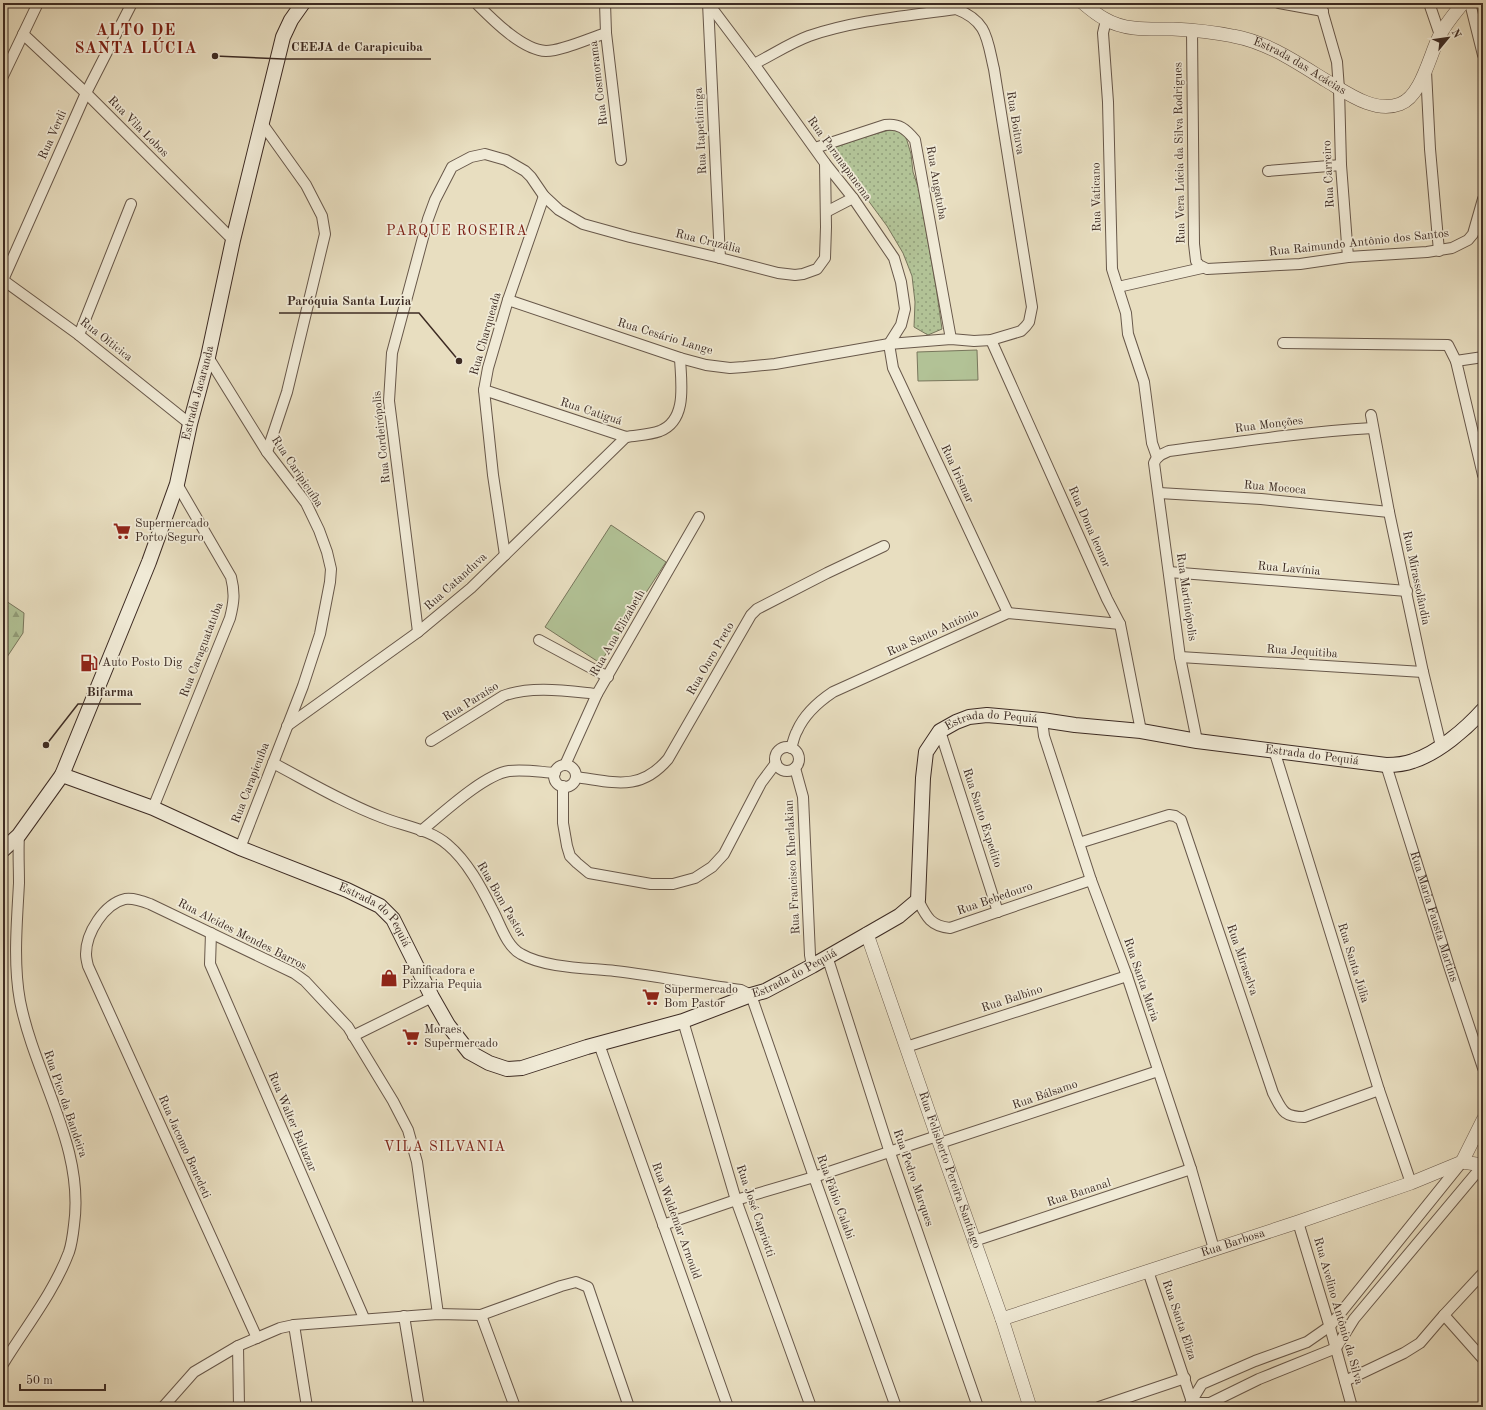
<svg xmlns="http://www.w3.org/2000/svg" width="1486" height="1410" font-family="'Old Standard TT',serif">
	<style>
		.forest { fill: url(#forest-firs); stroke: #78765c }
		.park { fill: url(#park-dots); stroke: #78765c }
		.garden { fill: #b2c296; stroke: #78765c }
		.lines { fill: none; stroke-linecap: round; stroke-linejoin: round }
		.minor-casing { stroke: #68584a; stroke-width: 12 }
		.tertiary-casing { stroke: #68584a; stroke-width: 14 }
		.secondary-casing { stroke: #3d2b23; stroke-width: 16 }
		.minor { stroke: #f0ead6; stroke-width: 10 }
		.tertiary { stroke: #f0ead6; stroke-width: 13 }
		.secondary { stroke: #f0ead6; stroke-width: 14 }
		.labels { text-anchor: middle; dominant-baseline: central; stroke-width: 3.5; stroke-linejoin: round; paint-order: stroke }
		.street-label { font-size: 12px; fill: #3d2b23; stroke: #f0ead6 }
		.poi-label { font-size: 12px; fill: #3d2b23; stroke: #f0ead6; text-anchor: start }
		.quarter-label { font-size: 14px; letter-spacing: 1px; fill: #7a1f14; stroke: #f0ead6 }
		.district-label { font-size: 16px; font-weight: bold; letter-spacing: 1px; fill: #7a1f14; stroke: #f0ead6 }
		.leader { fill: none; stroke: #3d2b23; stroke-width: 1.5 }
		.callout-dot { fill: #3d2b23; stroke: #f0ead6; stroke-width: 1.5 }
		.callout-label { font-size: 13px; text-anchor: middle; font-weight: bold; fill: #3d2b23; stroke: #f0ead6; stroke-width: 3.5; stroke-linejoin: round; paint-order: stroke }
	</style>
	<defs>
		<pattern id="forest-firs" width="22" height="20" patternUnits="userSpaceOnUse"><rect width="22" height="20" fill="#b2c296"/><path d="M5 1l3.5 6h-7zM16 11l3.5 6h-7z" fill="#929e7a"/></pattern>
		<pattern id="park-dots" width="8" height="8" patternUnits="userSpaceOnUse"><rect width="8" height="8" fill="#b2c296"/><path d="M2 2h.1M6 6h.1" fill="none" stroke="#929e7a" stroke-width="1.8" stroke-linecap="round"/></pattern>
	</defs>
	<rect width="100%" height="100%" fill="#e8dec0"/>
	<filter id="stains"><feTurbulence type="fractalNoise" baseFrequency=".005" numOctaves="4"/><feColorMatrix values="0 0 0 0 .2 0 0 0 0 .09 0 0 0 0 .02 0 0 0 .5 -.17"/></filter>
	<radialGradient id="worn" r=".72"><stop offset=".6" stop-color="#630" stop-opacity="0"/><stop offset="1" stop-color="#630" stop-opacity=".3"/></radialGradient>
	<path class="forest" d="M3,599L24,613L23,633L5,660L3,659Z"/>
	<path class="park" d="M897,128L905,134L911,154L913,172L919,190L936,287L942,329L928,335L914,327L915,302L912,276L903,253L887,226L859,188L855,179L830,149L864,137Z"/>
	<path class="garden" d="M977,350L978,380L918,381L917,352Z
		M611,525L666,562L600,663L545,627Z"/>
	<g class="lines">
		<g class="minor-casing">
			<g id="minor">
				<path d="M476,3C492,19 522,50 546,51C562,51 590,38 606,33"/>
				<path d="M605,3L606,33L621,160"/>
				<path d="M708,3L754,64L825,163L853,198L894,258L901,282L905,309L901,325L889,344"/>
				<path d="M708,3L720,258"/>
				<path d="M1279,3L1323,11"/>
				<path d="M1320,3L1337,62L1339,89L1341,165L1348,257"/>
				<path d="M1429,3L1440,35"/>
				<path d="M1470,3L1483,55"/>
				<path d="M1106,20L1103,33L1108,102L1112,269L1126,313L1128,334L1144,382L1152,443L1157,457"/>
				<path d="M1192,30L1194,244L1196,261L1199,265L1207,269L1300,264L1348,257L1427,252L1452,248L1468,240L1473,234L1483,199"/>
				<path d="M23,34L86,93L233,240"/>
				<path d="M1426,71L1430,149L1439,251"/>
				<path d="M3,76L38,3"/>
				<path d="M261,122L306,185L322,216L325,234L287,392L267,452"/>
				<path d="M815,148L885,125C899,123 906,129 915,140L951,339"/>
				<path d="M1268,171L1341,165"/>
				<path d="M826,212L853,198"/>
				<path d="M3,280L86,93L132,3"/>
				<path d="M3,280L79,335L190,424"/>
				<path d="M1118,287L1202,268"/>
				<path d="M508,300L680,358L706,365L730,368L744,367L775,364L889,344L951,339L974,341L991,340L1021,331L1026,326L1029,322L1032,307L994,69C987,40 988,21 956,9C907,16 856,20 809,36C790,43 772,55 754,64"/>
				<path d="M79,335L131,204"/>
				<path d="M991,340L1107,599L1120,624L1141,731"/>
				<path d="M1283,343L1448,345L1456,361L1483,475"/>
				<path d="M889,344L893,368L1008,613"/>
				<path d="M208,357L267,452L306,503L319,530L327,552L331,569L330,582L320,634L303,686L240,848"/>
				<path d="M1456,361L1483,357"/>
				<path d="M484,390L626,437C637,435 649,435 660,431C688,420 681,382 680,358"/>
				<path d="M1371,415L1389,512L1423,672L1441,746"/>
				<path d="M1159,493L1261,499L1389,512"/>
				<path d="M505,555L493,475L484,390L488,368L508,300L544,196"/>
				<path d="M1169,572L1407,591"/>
				<path d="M418,632L389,401L392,353L428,219L435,200L452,167L471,157L485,154L506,160L525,171L531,177L544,196L559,210L583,224L630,237L720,258L778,273L795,275L803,274L817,269L825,258L826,227L825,163"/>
				<path d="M539,640L608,677"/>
				<path d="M1180,657L1423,672"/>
				<path d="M1042,720L1044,736L1091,880L1127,976L1191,1169L1214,1249"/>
				<path d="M287,726L418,632L471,588L626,437"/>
				<path d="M940,731L998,912"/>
				<path d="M431,741L503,696C531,685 568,691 597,694"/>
				<path d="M1197,741L1180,657L1154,463C1157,456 1162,454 1169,451C1237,442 1304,432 1373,428"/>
				<circle cx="787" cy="759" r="12"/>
				<path d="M791,748C793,743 794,736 797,731C804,715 818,702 833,692L1008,613L1120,624"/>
				<path d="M1274,750L1379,1090L1411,1183"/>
				<path d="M273,763C309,782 344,803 381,817C403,826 430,829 448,845C467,861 481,887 492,909C500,923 506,946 521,954C545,968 587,968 615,971C657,976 699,984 741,990L751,995L814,1177L896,1407"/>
				<path d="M565,765L597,694L699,517"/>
				<path id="s1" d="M1386,765L1449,966L1483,1068"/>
				<circle cx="565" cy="776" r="11"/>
				<path d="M795,768L803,797L810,955L812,966"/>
				<path d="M576,777C614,782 640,792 668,759L751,615L757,609L827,573L884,546"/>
				<path d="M563,786V823L567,846L570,856L577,863L589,873L651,884H673L695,878L712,867L724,854L761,783L776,763"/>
				<path d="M153,808L230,618C234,602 235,593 231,577L177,484"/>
				<path d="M421,831C442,814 483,775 509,771C524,769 540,772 555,773"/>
				<path d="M1079,843L1169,815L1175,816L1181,820L1273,1093C1282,1110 1283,1117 1304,1117L1379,1090"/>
				<path d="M918,900C926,916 930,926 950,928L1091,880"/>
				<path d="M211,933L210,964L364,1318"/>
				<path d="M827,956L890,1153L978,1407"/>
				<path d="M683,1021L736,1200L811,1407"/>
				<path d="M353,1036L432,997"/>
				<path d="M599,1044L728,1407"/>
				<path d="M906,1047L1127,976"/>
				<path d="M940,1143L1158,1071"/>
				<path d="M1298,1222L1331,1331L1352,1407"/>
				<path d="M663,1225L736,1200L814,1177L937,1136"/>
				<path d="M974,1241L1191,1169"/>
				<path d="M1148,1271L1193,1405"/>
				<path d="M481,1315L515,1407"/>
				<path d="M1444,1315L1483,1359"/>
				<path d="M404,1316L419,1407"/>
				<path d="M294,1325L307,1407"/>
				<path d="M257,1338L88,966C87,962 86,958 86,954C86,933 104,904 125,899C134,898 142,901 150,904L294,973L305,981L348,1027L393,1101L408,1130L417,1162L438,1314"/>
				<path d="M238,1346L239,1407"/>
				<path d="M3,1364C25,1328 54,1292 69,1252C72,1243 73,1234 74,1225C85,1147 35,1077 20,1001C13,962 17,922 19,883C19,867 18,851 19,835"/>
				<path d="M1345,1381L1404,1353L1420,1343L1444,1315L1483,1273"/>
				<path d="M1192,1403H1210L1259,1379L1336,1348L1354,1319L1483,1165"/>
				<path d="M163,1407L194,1372L238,1346L280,1328L294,1325L438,1314L481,1315L561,1286L576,1282L588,1287L629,1407"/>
				<path d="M1099,1407L1185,1378"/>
				<path d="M1188,1407L1202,1384L1255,1361L1307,1342L1330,1326L1462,1162"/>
			</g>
		</g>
		<g class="tertiary-casing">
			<g id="tertiary">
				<path id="s2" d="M1083,3C1090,9 1097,15 1105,19C1125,31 1151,29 1173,29C1193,30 1213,32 1233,36C1267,42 1296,62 1325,80C1346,92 1374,114 1400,104C1422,96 1430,53 1440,35C1446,23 1455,13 1463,3"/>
				<path id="s3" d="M867,934L937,1136L1002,1319L1030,1407"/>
				<path d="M1462,1162L1483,1120"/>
				<path id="s4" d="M1002,1319L1298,1222L1411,1183L1462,1162L1483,1165"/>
			</g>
		</g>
		<g class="secondary-casing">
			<g id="secondary">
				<path id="s5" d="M62,775L153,808L240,848L347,890L380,906L393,919L432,997L448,1025L469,1052L489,1063L507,1069L522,1068L587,1047L683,1021L751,995L765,991L812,966L899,916L918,900L923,778L926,752L940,731L956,722L969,717L987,715L1042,720L1075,725L1141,731L1197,741L1386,765C1395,765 1405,764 1413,761C1438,753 1466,729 1483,710"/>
				<path id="s6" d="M3,850L19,835L62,775L149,562L177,484L190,424L208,357L233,240L283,37L291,20L303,3"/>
			</g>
		</g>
		<use href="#minor" class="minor"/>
		<use href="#tertiary" class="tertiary"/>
		<use href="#secondary" class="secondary"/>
	</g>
	<defs>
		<g id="supermarket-bare" transform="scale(1.38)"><path d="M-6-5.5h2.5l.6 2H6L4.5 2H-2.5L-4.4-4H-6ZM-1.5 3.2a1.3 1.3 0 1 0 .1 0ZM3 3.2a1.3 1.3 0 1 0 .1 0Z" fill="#8f2418" stroke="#f0ead6" stroke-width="2.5" paint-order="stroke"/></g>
		<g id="fuel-bare" transform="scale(1.38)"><path d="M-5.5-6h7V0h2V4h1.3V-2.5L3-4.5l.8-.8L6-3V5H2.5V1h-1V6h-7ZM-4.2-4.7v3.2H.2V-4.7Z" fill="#8f2418" stroke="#f0ead6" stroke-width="2.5" paint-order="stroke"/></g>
		<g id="shop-bare" transform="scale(1.38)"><path d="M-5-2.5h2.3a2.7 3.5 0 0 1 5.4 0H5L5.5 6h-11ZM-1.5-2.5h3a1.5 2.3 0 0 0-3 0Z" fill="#8f2418" stroke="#f0ead6" stroke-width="2.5" paint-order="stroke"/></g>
	</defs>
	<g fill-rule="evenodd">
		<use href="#supermarket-bare" x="122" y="531"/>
		<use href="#fuel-bare" x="89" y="663"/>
		<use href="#shop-bare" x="389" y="978"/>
		<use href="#supermarket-bare" x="651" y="997"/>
		<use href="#supermarket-bare" x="411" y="1037"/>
	</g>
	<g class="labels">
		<g class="street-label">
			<text stroke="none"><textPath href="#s2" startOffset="231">Estrada das Acácias</textPath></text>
			<text transform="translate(599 83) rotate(-97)">Rua Cosmorama</text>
			<text transform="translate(1015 123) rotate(81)">Rua Boituva</text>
			<text transform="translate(138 127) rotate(45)">Rua Vila Lobos</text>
			<text transform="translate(701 131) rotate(-93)">Rua Itapetininga</text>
			<text transform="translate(53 135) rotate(-66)">Rua Verdi</text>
			<text transform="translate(1180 153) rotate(-91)">Rua Vera Lúcia da Silva Rodrigues</text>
			<text transform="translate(839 159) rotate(54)">Rua Paranapanema</text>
			<text transform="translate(1329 174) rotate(-93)">Rua Carreiro</text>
			<text transform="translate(936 183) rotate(80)">Rua Angatuba</text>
			<text transform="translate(1097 197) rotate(-91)">Rua Vaticano</text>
			<text transform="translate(708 242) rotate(14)">Rua Cruzália</text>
			<text transform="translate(1359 243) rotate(-6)">Rua Raimundo Antônio dos Santos</text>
			<text transform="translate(486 334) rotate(-74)">Rua Charqueada</text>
			<text transform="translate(665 337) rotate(17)">Rua Cesário Lange</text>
			<text transform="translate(106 340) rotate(38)">Rua Oiticica</text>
			<text stroke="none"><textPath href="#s6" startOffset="502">Estrada Jacaranda</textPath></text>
			<text transform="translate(591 412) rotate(18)">Rua Catiguá</text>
			<text transform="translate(1269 425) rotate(-7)">Rua Monções</text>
			<text transform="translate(382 437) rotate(-96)">Rua Cordeirópolis</text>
			<text transform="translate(297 472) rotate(56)">Rua Caripicuíba</text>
			<text transform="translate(957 474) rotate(65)">Rua Irismar</text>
			<text transform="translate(1275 488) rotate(5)">Rua Mococa</text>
			<text transform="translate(1089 527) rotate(66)">Rua Dona leonor</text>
			<text transform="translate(1289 569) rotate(5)">Rua Lavínia</text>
			<text transform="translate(1416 578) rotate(78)">Rua Mirassolândia</text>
			<text transform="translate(456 582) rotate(-42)">Rua Catanduva</text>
			<text transform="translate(1186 597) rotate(82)">Rua Martinópolis</text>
			<text transform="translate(618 633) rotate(-60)">Rua Ana Elizabeth</text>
			<text transform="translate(933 633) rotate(-24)">Rua Santo Antônio</text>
			<text transform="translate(202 650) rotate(-69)">Rua Caraguatatuba</text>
			<text transform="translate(1302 652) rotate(4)">Rua Jequitiba</text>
			<text transform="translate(711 659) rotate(-60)">Rua Ouro Preto</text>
			<text transform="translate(471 702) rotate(-32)">Rua Paraíso</text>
			<text stroke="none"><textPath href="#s5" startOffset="1234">Estrada do Pequiá</textPath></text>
			<text stroke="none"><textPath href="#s5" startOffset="1558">Estrada do Pequiá</textPath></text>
			<text transform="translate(251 783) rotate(-69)">Rua Carapicuíba</text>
			<text transform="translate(982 818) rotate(72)">Rua Santo Expedito</text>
			<text transform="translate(793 867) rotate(-93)">Rua Francisco Kherlakian</text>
			<text transform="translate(995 899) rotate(-19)">Rua Bebedouro</text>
			<text transform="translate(501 900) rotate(60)">Rua Bom Pastor</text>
			<text stroke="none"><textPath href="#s1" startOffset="159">Rua Maria Fausta Martins</textPath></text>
			<text stroke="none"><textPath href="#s5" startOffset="346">Estrada do Pequiá</textPath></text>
			<text transform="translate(242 935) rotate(27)">Rua Alcides Mendes Barros</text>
			<text transform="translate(1242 960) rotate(71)">Rua Miraselva</text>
			<text transform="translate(1353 963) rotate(73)">Rua Santa Júlia</text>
			<text stroke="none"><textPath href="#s5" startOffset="862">Estrada do Pequiá</textPath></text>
			<text transform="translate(1141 980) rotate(71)">Rua Santa Maria</text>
			<text transform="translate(1012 999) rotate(-18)">Rua Balbino</text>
			<text transform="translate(1045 1095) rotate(-19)">Rua Bálsamo</text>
			<text transform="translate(65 1104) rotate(71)">Rua Pico da Bandeira</text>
			<text transform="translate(292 1122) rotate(67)">Rua Walter Baltazar</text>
			<text transform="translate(184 1147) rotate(66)">Rua Jacomo Benedeti</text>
			<text stroke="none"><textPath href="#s3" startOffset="250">Rua Felisberto Pereira Santiago</textPath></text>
			<text transform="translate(913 1178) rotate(71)">Rua Pedro Marques</text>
			<text transform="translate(1079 1193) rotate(-18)">Rua Bananal</text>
			<text transform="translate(835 1197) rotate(70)">Rua Fábio Calabi</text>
			<text transform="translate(755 1211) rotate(71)">Rua José Capriotti</text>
			<text transform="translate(676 1221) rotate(70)">Rua Waldemar Arnould</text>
			<text stroke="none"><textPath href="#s4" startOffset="243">Rua Barbosa</textPath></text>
			<text transform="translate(1338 1311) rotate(74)">Rua Avelino Antônio da Silva</text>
			<text transform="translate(1179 1320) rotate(71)">Rua Santa Eliza</text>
		</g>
		<g class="poi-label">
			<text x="135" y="524">Supermercado<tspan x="135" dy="14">Porto Seguro</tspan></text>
			<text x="102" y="663">Auto Posto Dig</text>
			<text x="402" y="971">Panificadora e<tspan x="402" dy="14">Pizzaria Pequia</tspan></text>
			<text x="664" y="990">Supermercado<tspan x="664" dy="14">Bom Pastor</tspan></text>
			<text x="424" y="1030">Moraes<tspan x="424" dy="14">Supermercado</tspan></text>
		</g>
		<g class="quarter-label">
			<text x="457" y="231">PARQUE ROSEIRA</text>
			<text x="445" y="1147">VILA SILVANIA</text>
		</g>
		<g class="district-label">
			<text x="136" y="31">ALTO DE<tspan x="136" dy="18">SANTA LÚCIA</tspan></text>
		</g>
	</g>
	<path class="leader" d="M215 56L283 59H431M459 361L419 313H279M46 745L78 704H141"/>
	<g class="callout-dot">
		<circle cx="215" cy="56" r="4"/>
		<circle cx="459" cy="361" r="4"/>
		<circle cx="46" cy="745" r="4"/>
	</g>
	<g class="callout-label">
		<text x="357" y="51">CEEJA de Carapicuiba</text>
		<text x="349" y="305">Paróquia Santa Luzia</text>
		<text x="110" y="696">Bifarma</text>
	</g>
	<rect width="1486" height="1410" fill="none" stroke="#e8dec0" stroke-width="16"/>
	<rect x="4" y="4" width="1478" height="1402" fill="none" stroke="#3d2b23" stroke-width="2"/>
	<rect x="8" y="8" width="1470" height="1394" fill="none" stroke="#3d2b23"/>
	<g transform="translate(1448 38) rotate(61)" stroke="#f0ead6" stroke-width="3" paint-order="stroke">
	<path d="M0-3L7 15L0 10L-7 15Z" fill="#3d2b23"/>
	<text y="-6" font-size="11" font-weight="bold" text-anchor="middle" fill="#3d2b23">N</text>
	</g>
	<path d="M20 1384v6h85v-6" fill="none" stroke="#3d2b23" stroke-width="2"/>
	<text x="26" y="1384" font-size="12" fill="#3d2b23" stroke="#f0ead6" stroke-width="3" paint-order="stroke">50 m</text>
	<rect width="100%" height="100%" filter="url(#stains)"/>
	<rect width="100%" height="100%" fill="url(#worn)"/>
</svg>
